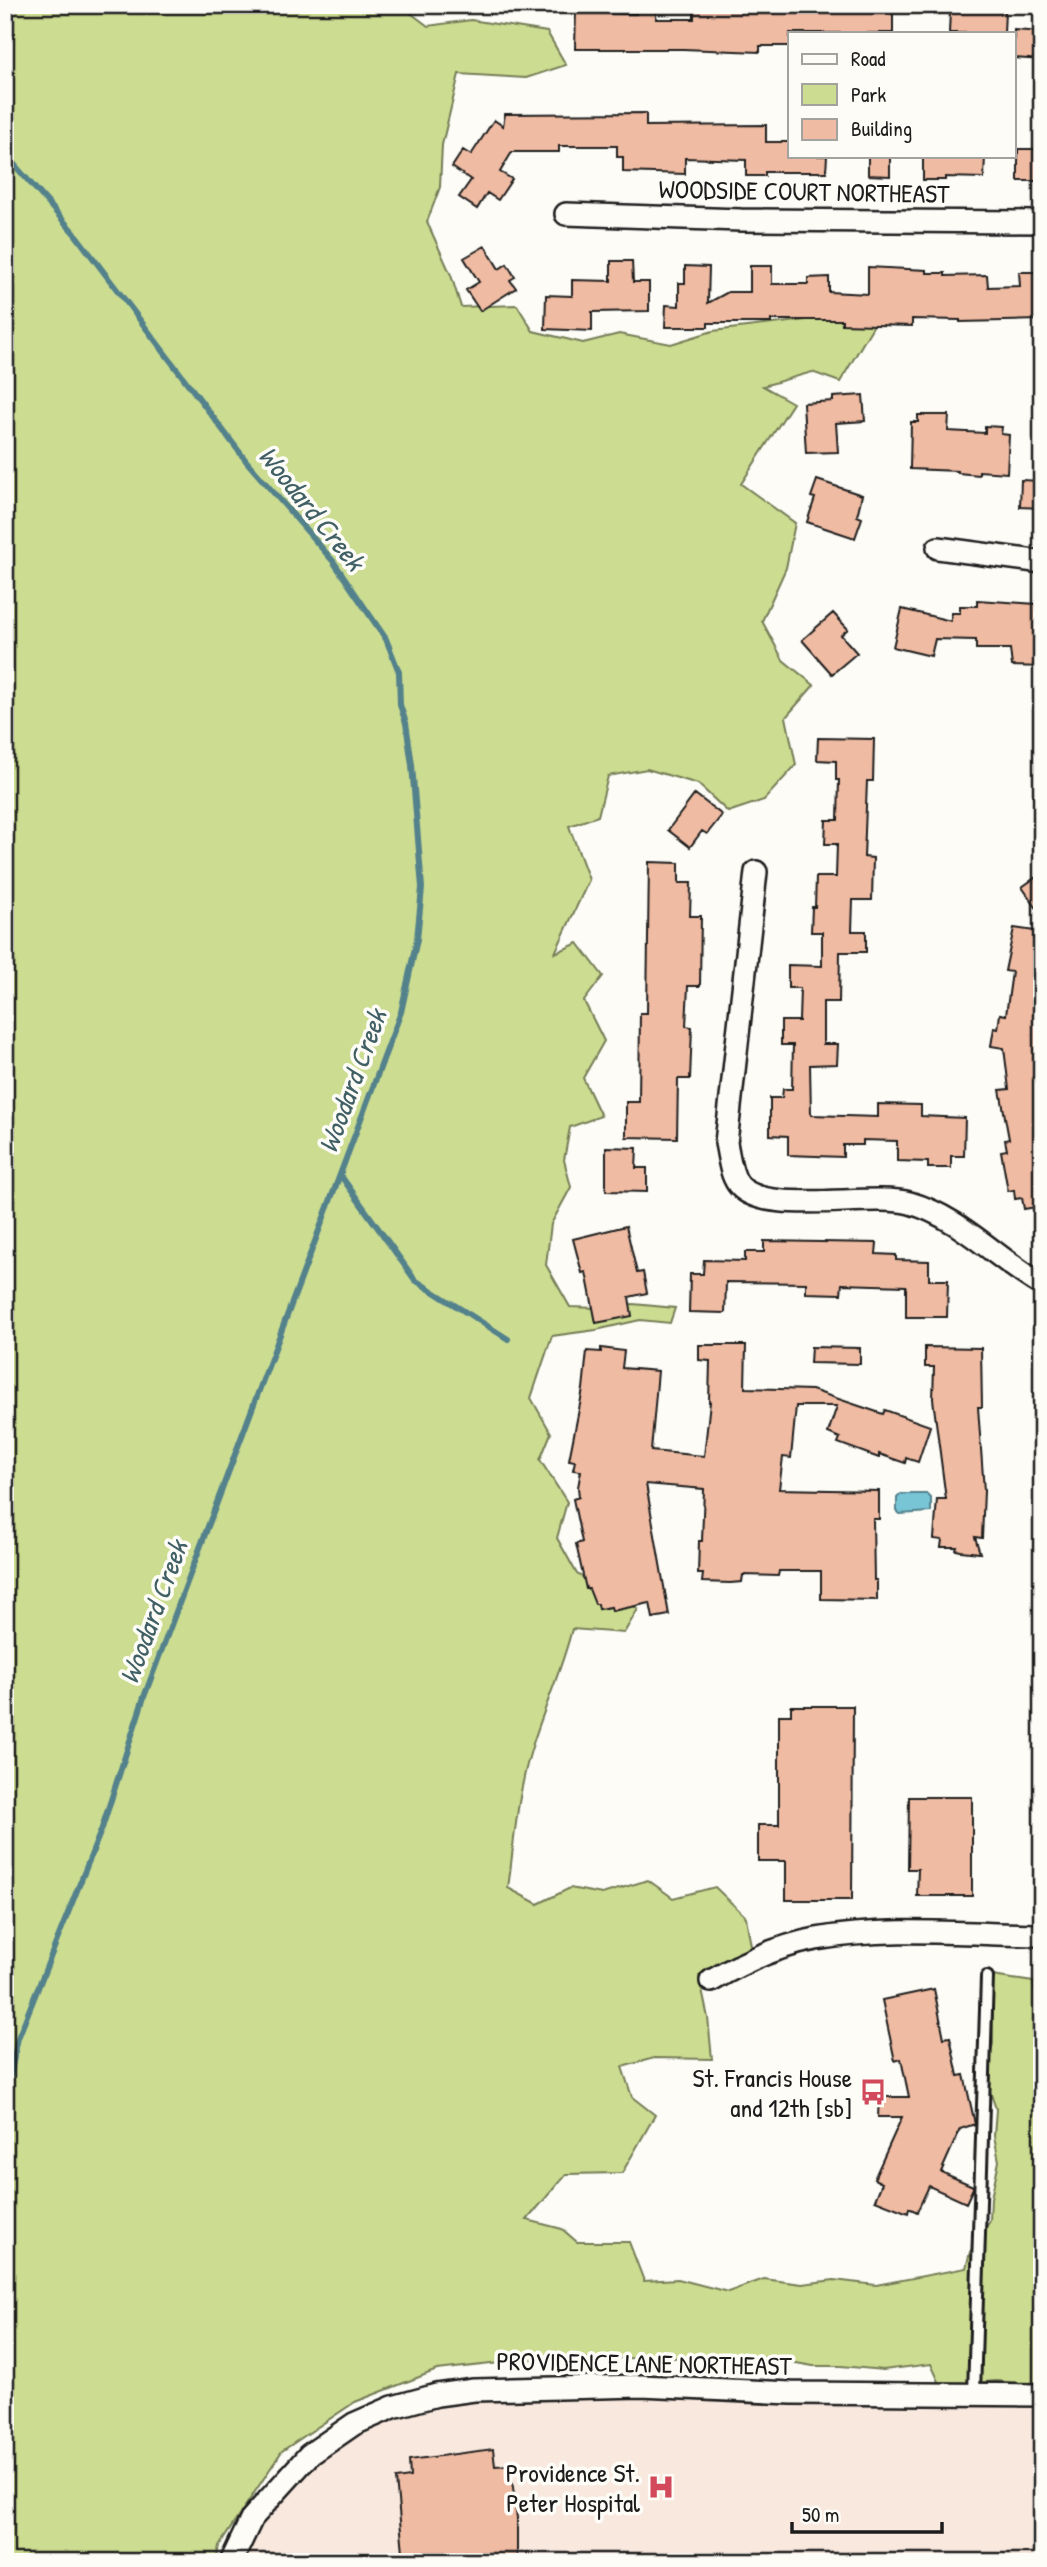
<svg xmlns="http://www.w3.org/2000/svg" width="1047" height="2567" font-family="'Patrick Hand',sans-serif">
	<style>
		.built { fill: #f9e8de }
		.green { fill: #ccdd91; stroke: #747c56; stroke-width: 2 }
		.water { fill: #78c5d6; stroke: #53818c; stroke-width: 2 }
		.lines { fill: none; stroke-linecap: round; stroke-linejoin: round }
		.stream { stroke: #53818c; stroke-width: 6 }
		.building { fill: #f0bba3; stroke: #1c1c1c; stroke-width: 2 }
		.lane-casing { stroke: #1c1c1c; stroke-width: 16 }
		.street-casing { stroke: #1c1c1c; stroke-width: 26 }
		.lane { stroke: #fdfcf7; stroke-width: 10 }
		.street { stroke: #fdfcf7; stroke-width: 21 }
		.labels { text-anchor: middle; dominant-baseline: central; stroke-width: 7; stroke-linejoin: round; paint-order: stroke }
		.street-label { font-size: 26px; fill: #1c1c1c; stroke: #fdfcf7 }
		.poi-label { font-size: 26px; fill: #1c1c1c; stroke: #fdfcf7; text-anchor: end }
		.water-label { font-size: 28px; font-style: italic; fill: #416066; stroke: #fdfcf7 }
	</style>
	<rect width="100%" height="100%" fill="#fdfcf7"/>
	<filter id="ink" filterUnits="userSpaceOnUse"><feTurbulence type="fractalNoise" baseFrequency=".0143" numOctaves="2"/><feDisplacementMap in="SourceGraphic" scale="14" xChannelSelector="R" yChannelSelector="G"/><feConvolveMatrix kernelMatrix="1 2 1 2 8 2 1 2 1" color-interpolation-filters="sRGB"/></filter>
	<g filter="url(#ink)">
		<path class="built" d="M437,2395H1042V2562H231L309,2455Z"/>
		<path class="green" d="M5,5H400L428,26L471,20L547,32L566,65L526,78L459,74L442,145L440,187L427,222L451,275L461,307L517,305L533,331L583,343L619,334L671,344L713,331L882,311L840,382L812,372L763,386L793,403L741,484L795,523L786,568L762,621L783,660L814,685L786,717L796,765L764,800L728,812L698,784L647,769L608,776L598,816L569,826L589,880L555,953L578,943L603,976L584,1001L604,1041L583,1078L601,1116L570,1127L564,1160L571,1187L551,1224L546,1265L570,1307L598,1308L633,1304L675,1308L670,1323L640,1320L596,1330L552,1336L531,1398L551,1433L540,1460L567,1502L557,1538L577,1574L638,1609L624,1633L572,1629C559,1681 533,1730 523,1782C515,1817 513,1853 508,1888L538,1904L570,1888L602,1894L648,1880L673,1898L715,1887L746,1917L752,1952L699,1976L708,2018L712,2059L654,2058L622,2067L632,2097L655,2115L622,2173L566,2174L527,2220L562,2229L577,2242H629L644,2281L678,2279L728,2292L764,2279L802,2284L834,2280L876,2285L966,2268L970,2252L990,2221L991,2198L999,2161L994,2136L996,2109L984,2074L993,2044L992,1976L1033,1982L1042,2034V2385L996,2381L941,2386L931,2364L883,2370L841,2366H813L762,2357L537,2359L437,2370L355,2402L282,2451L219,2546L216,2562H5Z"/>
		<path class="water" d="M901,1494H927L931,1498V1512L900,1514L897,1511V1498Z"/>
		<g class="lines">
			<path class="stream" d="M5,154L75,234L247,462L333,561L386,639L399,672L400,705L406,723L412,765L422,888L417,939L401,1012L144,1697L102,1828L18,2038L5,2100
				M341,1176L415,1280L508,1339"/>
		</g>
		<path class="building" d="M636,5H656V19H694V7L721,8V5H775L774,8L802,9V11L840,12V8L893,10V33H790V46H760V52L683,49H575L576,10H596L595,13L636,14Z
			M950,11H1005L1004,33H949Z
			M1014,30L1042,32V60L1014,58Z
			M646,113V126L766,125V142H790V156H827L826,172H765V176H746V160L685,158V174L623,172V157H617V146H559V152H512L500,172L512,179L498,200L487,193L477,209L459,197L471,180L452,167L463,150L471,155L494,120L503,126L505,114Z
			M1018,149H1042V181H1018Z
			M868,156H890V176L868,175Z
			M923,156H985L984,178L945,177V180H923Z
			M485,246L499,269L507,264L515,277L510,280L516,288L480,311L466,290L479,282L464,258Z
			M611,261H632L633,282H649V311L592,312V331L545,329L546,295L572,296V280L611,281Z
			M685,266L709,267L708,303L728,292H750V266H772V284H808V278L829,277V292L868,294V267L927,270V273H945V276L987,275L988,287L1020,286L1019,272H1042V320L960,322V320L912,319V326L842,324V320H771V323H708V327H665L666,305L679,306V283H685Z
			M863,395L865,421L836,423L838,452L806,453L803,403L833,401V397Z
			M918,415H949L948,431L985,433V426L1002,427L1001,434L1009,435L1007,473L979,471V475L958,473V471L910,469L911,422H918Z
			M817,480L862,495L857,516L862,518L855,538L807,522L815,498L811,497Z
			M1021,480L1042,481V508L1020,507Z
			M977,600L1036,604V626H1042V667L1012,666L1010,649H976V640L935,639L931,656L893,647L902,609L951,621V613H960V606H977Z
			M833,613L848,629L841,635L857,653L832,674L802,640Z
			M818,738L874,739L873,781H867L864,857L873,858L872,900H853L852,931H866V952H840L839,1002H823V1044H838L837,1064L810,1065L811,1115L878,1117V1104L921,1105V1116L965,1118L964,1156H951V1168H928V1162L897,1161V1141L863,1140V1145H843V1157L788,1155V1136L770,1135V1098H782L783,1089H792L793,1045H781V1021H799L800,988H788V965L822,966V932H811L812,907H815L816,877H836L837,844H825L826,820H838L839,780H836V761L817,760Z
			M695,794L722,815L707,834L702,831L690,847L668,830Z
			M649,862L679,863V883H691L690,916H701L700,986H688L686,1026L692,1027L690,1079H678L677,1138L626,1137V1102H639L640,1013H647Z
			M1042,873V916L1022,887Z
			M1014,928L1042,932V1206L1024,1209L1022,1198L1015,1199L1014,1190L1008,1191L1001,1151L1007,1150L1005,1140L1009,1139L1000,1090L1009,1089L1004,1048L991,1046L994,1028L998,1029L1000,1014L1006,1015L1012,972L1005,971Z
			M606,1147L637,1148L636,1168H647V1192L606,1191Z
			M626,1226L637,1273L643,1272L647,1293L629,1297L632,1316L596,1323L586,1272L582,1273L573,1239Z
			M764,1241L877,1243L876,1254L896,1255V1260L929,1261V1280H948L947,1317H906V1286L842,1284L841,1294L806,1293V1283L726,1282L725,1313L689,1312L690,1274H703L704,1260L745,1261V1252H764Z
			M699,1345H746L745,1388L812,1390L883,1414L885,1410L930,1426L918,1462L906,1458L905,1463L879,1454V1458L838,1443L840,1438L828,1433L837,1406H796L791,1458L783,1457L779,1489L879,1491V1519H873L874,1580H877V1600L821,1599V1571H779L778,1576L743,1575L742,1582L730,1583L702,1582L703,1574H698L699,1541H702L704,1489L646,1484L669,1615L653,1618L650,1603L612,1611L611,1607L599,1609L598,1604H595L589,1589H586L576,1544L582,1542L573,1499L579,1497L578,1487L581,1471L573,1470L575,1461L569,1460L583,1389L587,1351L601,1352V1348L624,1351L622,1368L658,1371L651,1451L704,1456L710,1402H709L710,1361L699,1360Z
			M811,1347L860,1348V1364L810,1363Z
			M925,1347L981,1348L982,1407H978L984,1491L982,1538L975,1537L980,1553L961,1551L956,1550L957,1547H941L942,1540L934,1539L937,1499H946L933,1399L934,1367H925Z
			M791,1706H853L852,1900H786V1861H758V1825H779V1715H791Z
			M909,1797H972V1896H917L918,1869H908Z
			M934,1989L944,2038L950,2037L958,2076L964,2075L975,2124L960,2129L941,2172L973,2186V2188L966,2203L929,2186L917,2212L909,2208L908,2213L875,2200L882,2183L874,2179L902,2117H878L879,2097H909L901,2059L895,2061L882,2000Z
			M493,2449L495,2466L510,2465L517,2518V2562H404L396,2479L410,2477L409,2460Z"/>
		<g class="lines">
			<g class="lane-casing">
				<path id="lane" d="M974,2393L987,1977"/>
			</g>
			<g class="street-casing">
				<path id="street" d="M566,214L741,220L1042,222
					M938,548L1042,562
					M756,872L726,1143C729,1156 730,1173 738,1184C762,1217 870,1192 910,1203C960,1217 998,1260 1042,1285
					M711,1981C743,1962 778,1946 816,1939C889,1926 967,1934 1042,1935
					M231,2562L252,2518L309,2455L354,2424L393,2407L437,2395L474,2390L641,2386L791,2393L1042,2395"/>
			</g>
			<use href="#lane" class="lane"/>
			<use href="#street" class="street"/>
		</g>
	</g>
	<defs>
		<g id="bus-bare" transform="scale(2.1)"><path d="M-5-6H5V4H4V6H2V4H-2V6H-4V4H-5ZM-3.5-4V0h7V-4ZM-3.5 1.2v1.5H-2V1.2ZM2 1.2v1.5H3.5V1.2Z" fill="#d1495b" stroke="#fdfcf7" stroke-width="2.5" paint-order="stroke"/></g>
		<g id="hospital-bare" transform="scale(2.1)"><path d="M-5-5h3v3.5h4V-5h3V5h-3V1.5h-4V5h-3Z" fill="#d1495b" stroke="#fdfcf7" stroke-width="2.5" paint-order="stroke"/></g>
	</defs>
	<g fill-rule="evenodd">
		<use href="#bus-bare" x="873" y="2092"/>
		<use href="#hospital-bare" x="661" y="2487"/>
	</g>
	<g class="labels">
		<g class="street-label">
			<text transform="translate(804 191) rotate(1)">WOODSIDE COURT NORTHEAST</text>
			<text transform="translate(644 2363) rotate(1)">PROVIDENCE LANE NORTHEAST</text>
		</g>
		<g class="poi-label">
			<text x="852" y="2077">St. Francis House<tspan x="852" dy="30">and 12th [sb]</tspan></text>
			<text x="640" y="2472">Providence St.<tspan x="640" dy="30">Peter Hospital</tspan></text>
		</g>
		<g class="water-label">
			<text transform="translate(312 508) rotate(51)">Woodard Creek</text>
			<text transform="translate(352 1081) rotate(-70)">Woodard Creek</text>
			<text transform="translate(153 1612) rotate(-70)">Woodard Creek</text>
		</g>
	</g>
	<rect width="1047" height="2567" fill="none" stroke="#fdfcf7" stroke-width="28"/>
	<rect x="14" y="14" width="1019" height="2539" fill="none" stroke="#1c1c1c" stroke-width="2.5" filter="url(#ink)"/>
	<rect x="788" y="32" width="228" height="126" fill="#fdfcf7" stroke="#a3a29f" stroke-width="2"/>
	<rect x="802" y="54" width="35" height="10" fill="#fdfcf7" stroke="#a3a29f" stroke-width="2"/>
	<text x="851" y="66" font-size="21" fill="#1c1c1c">Road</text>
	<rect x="802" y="84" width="35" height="21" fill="#ccdd91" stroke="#a3a29f" stroke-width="2"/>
	<text x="851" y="102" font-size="21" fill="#1c1c1c">Park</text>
	<rect x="802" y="119" width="35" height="21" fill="#f0bba3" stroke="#a3a29f" stroke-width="2"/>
	<text x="851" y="136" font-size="21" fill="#1c1c1c">Building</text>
	<path d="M792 2522v10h150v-10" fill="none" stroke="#1c1c1c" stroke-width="3.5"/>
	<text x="802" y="2522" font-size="21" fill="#1c1c1c" stroke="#fdfcf7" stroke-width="5" paint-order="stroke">50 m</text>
</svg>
